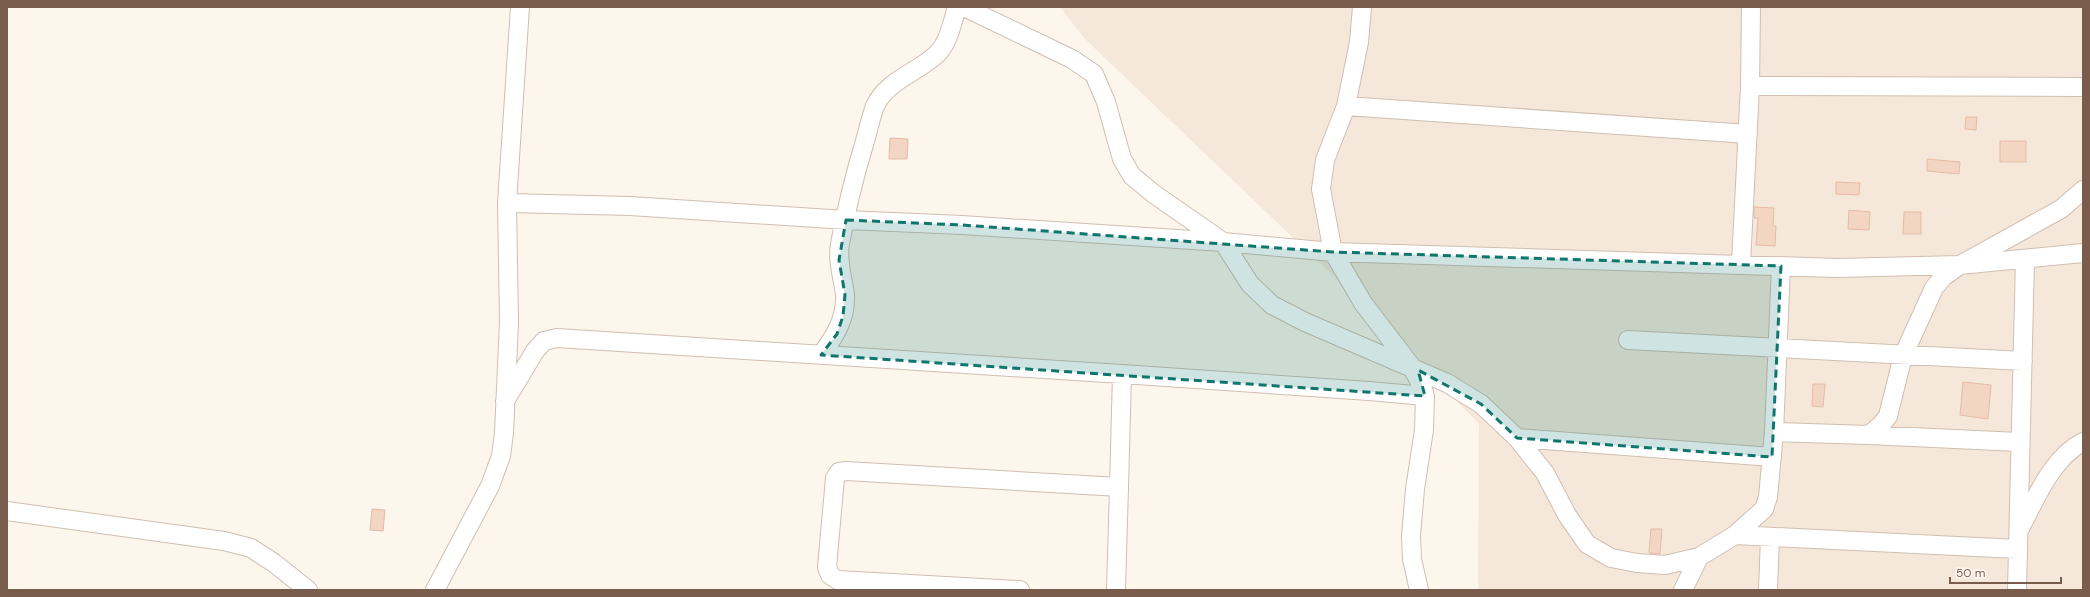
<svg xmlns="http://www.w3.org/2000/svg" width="2090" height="597" font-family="'DM Sans',sans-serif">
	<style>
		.residential { fill: #f5e8da }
		.building { fill: #f3d5c3; stroke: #e6bba3 }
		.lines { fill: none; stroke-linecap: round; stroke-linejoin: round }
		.street-casing { stroke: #d1beb0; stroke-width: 20 }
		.street { stroke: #fff; stroke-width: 18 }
		.marked { fill: #0f766e; fill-opacity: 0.2; stroke: #0f766e; stroke-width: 3; stroke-dasharray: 8 5; stroke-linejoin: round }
	</style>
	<rect width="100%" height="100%" fill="#fdf6ec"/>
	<path class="residential" d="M1060,7H2083V590H1478L1479,424L1332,275L1084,38Z"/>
	<path class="building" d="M1966,117H1977L1976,130L1965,129Z
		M890,138L908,139L907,159H889Z
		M2000,141H2026V162H2000Z
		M1927,159L1960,162L1959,174L1927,171Z
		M1836,182L1860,183L1859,195L1836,194Z
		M1754,207L1774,208L1773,226H1776L1775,246L1756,245L1758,218H1754Z
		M1849,210L1870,212L1869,230L1848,229Z
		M1904,212H1921V234H1903Z
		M1963,382L1991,385L1988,419L1960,415Z
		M1813,384H1825L1823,407L1812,406Z
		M372,509L385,510L383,531L370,530Z
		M1651,529H1662L1660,554L1649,553Z"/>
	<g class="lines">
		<g class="street-casing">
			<path id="street" d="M964,7L1072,59L1094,74L1106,102L1122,159L1132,176L1154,194L1223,242L1250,284L1272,305L1305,322L1447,383L1481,404L1517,438L1545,473L1567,515L1587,544L1611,558L1637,563L1665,565L1699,557L1735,535L1764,509L1768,497L1774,432L1869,435L2019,442
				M1362,7L1359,42L1346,106L1325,160L1321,189L1333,252L1363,303L1411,366L1422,386L1425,396L1424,430L1415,489L1411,536L1412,559L1419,590
				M1750,86L2083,87
				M1346,106L1748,134
				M507,203L630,206L846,220L962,225L1223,242L1333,252L1837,268L1960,265L2083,253
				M1741,264L1750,86L1751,7
				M1628,340L2023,361
				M821,355C835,336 846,319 845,295C843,278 837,262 840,244C846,210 855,174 865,141C868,130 871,117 875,106C887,80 917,73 937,54C949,42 952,23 957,7
				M505,401L535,351L544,341L557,338L1122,374L1369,391L1425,396
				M1774,432L1781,266
				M1869,435L1881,425L1888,416L1903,356L1934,288L1943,277L1960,265L2061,209L2083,190
				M1517,438L1772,457
				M7,511L224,541L251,548L274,563L308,590
				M2019,530C2035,501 2051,458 2083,442
				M1735,535L2017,549
				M435,590L490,486L501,456L504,433L509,322L507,203L520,7
				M1020,590L838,580L830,575L827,567L835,478L839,472L846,471L1119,487L1122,374
				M1116,590L1119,487
				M1683,590L1699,557
				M1768,590L1770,537
				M2017,590L2025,259"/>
		</g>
		<use href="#street" class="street"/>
	</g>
	<path class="marked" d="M846,220L962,225L1333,252L1781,266L1772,457L1517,438L1481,404L1418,370L1425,396L821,355L837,334L843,316L845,295L839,260Z"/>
	<rect width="2090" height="597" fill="none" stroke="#7a5c4d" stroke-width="16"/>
	<path d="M1950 577v6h111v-6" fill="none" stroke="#7a5c4d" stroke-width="2"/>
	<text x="1956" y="577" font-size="12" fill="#7a5c4d" stroke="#fffaf3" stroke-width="3" paint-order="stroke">50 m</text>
</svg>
